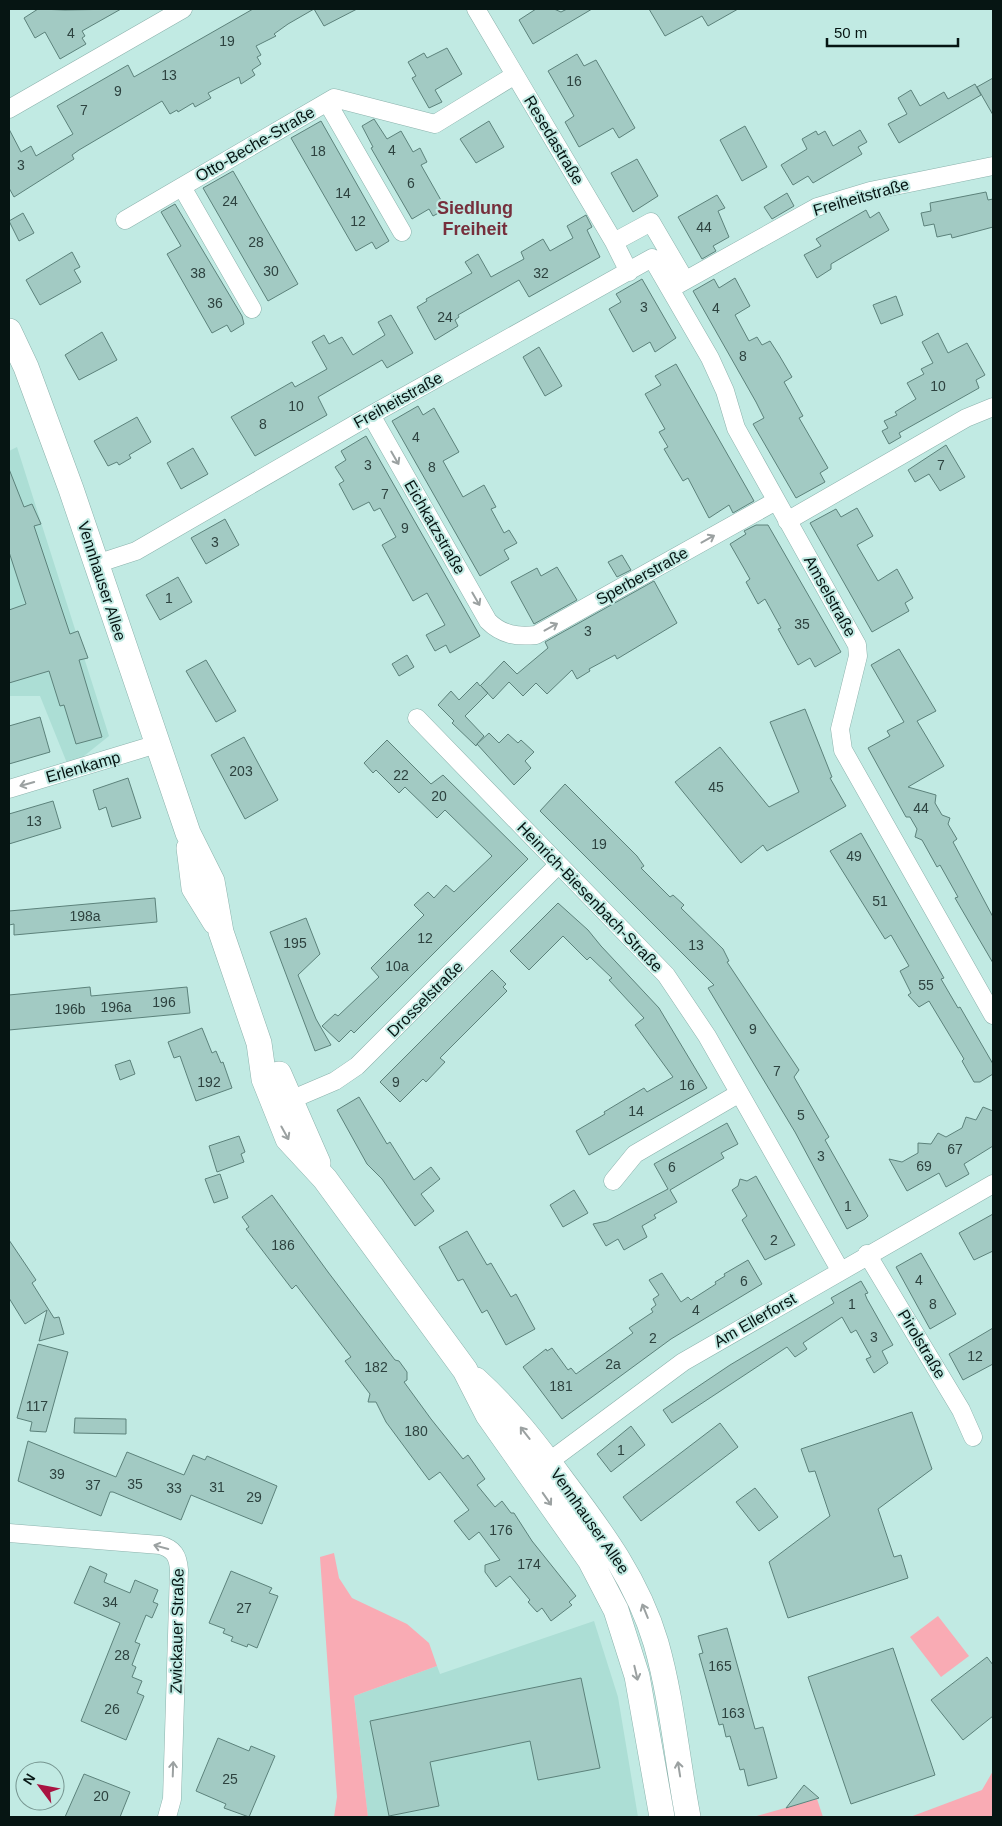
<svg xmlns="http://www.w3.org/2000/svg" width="1002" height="1826" font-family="Helvetica,sans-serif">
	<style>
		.built { fill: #acded5 }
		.green { fill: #f9abb4 }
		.building { fill: #a2cac3; stroke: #5c827b }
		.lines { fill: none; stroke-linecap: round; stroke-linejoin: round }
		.street-casing { stroke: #8bb2ac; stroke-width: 19 }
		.secondary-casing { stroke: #8bb2ac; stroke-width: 26 }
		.street { stroke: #fff; stroke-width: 18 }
		.secondary { stroke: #fff; stroke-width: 25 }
		.oneway { stroke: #9ba1a1 }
		.labels { text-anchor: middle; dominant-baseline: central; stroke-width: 4; stroke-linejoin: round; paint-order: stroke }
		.number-label { font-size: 14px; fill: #2d423f }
		.street-label { font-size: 16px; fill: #061513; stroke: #c1eae3 }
		.neighbourhood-label { font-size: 18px; font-weight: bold; fill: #762f3c; stroke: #c1eae3 }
	</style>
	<rect width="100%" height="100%" fill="#c1eae3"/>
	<path class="built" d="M17,447L109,736L69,768L40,696H9V451Z
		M594,1621L618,1697L638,1817H368L354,1696L437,1666L440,1674Z"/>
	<path class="green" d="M334,1553L339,1578L352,1598L407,1624L429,1643L437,1666L354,1696L368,1817H334L337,1797L320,1557Z
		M938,1616L969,1656L941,1677L910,1637Z
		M993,1771V1817H910L982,1790Z
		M817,1799L823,1817H753Z"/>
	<path class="building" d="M38,9L65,10L121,9L82,31L85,36L82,38L86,44L60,59L45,32L35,38L24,18Z
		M253,9H357L324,26L314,9L288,24L274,34L276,36L256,46L261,55L257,57L261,64L252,70L255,75L241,84L239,77L208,93L211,98L195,107L193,103L178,112L177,110L170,114L162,101L79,150L72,155L74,159L14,197L9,188V129L21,152L31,146L36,156L73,134L57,106L128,65L134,77Z
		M536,9H554L561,12L567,9H592L533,44L519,20Z
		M649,9H738L708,26L702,16L665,36Z
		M447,48L462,74L435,90L442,102L429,108L412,78L416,76L408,62L424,53L427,58Z
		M577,54L584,66L596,60L635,128L619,138L613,128L579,147L565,122L574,116L548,71Z
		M993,78V115L977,87Z
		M975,84L981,95L899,143L888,124L907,114L898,98L911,90L920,106L944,92L948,99Z
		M374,119L387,139L401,131L413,152L420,148L427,162L421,165L446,209L433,216L429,209L412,219L371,148L373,147L362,126Z
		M321,121L389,241L376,249L372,242L356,251L291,138Z
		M489,121L504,147L476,163L460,139Z
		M745,126L767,167L742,181L720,140Z
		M860,130L867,142L858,147L862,154L813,183L808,176L793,185L781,165L807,149L802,139L816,131L818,135L825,131L833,146Z
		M637,159L658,196L633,212L611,173Z
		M233,171L298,284L268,301L203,188Z
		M986,192L988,200L993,199V227L952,238L951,234L937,237L934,224L924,226L921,213L931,211L930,203Z
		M787,193L794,206L772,219L764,207Z
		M717,195L725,208L718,211L729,237L713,246L716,251L702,259L678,217Z
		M175,204L242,316L244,324L231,332L227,325L212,333L167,254L181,246L161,212Z
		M866,210L870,218L879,212L889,230L831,264V269L817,278L804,255L821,246L816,239Z
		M23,213L34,233L19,241L9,221Z
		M586,215L592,227L587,230L600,257L529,297L519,280L458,315L459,317L455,320L458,326L435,340L417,307L427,301L426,299L472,273L465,262L478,254L491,277L524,259L521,252L543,239L550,251L573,238L567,226Z
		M72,252L80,267L74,270L81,282L40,305L26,280Z
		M735,278L750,306L735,315L749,341L757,337L762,345L770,341L779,355L792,377L784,382L803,416L799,418L828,468L820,473L825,482L796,498L753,424L764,418L756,402L693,291L714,279L719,288Z
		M642,279L676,338L655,352L650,342L633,352L609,309L621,302L616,294Z
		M896,296L903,315L881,324L873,305Z
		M391,315L413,353L387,368L382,360L318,397L327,415L255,456L231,417L292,382L295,387L327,369L312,342L324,335L329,344L342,337L353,355L385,335L378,322Z
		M102,332L117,360L79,380L65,355Z
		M938,333L948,353L967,343L985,375L976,380L979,388L899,433L901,437L889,444L882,431L888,428L884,421L897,415L895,412L916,399L907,383L924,374L921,369L933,363L922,342Z
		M539,347L562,386L545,396L523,357Z
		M676,364L754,501L733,513L729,505L709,518L688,478L683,481L664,449L668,447L659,432L665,429L645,394L661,385L655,376Z
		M418,406L423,415L434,408L459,452L443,461L463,497L484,485L496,507L491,509L504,533L509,530L517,543L504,550L509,559L480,576L392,421Z
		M137,417L151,442L129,455L131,458L119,465L117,462L108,466L94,441Z
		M366,436L480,636L450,653L446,645L435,651L426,635L445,625L427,593L413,601L382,545L396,537L380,508L374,511L369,502L353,510L339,484L344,481L335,467L346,460L341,451Z
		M946,445L965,477L940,491L929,474L915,482L908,470Z
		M193,448L208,474L181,489L167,463Z
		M9,469L24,507L32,504L41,524L34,526L70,634L78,631L88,658L79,660L102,737L76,744L64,705L60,706L49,671L9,683V610L26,604L9,552Z
		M857,508L873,536L857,545L878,581L897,569L913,598L905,603L909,611L872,632L810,523L836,509L841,517Z
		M225,519L239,545L206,564L191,538Z
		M756,525H768L841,652L815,667L810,658L798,665L778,629L781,628L765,599L758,604L746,582L750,579L730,544L746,534L744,531Z
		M622,555L631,570L617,577L608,562Z
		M557,567L577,600L534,624L511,582L537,568L541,576Z
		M178,577L192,602L160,620L146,595Z
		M654,581L677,623L617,659L615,655L589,669L590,671L577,679L572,670L547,694L536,683L523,696L509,682L493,699L481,686L488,693L465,716L484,736L477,744L489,733L499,743L508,734L518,743L521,740L534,752L525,761L531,768L514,785L477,744L476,746L452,723L454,721L438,705L451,691L459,700L477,682L480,686L504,661L517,674L548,648L545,642Z
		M899,649L936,711L917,721L944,766L908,787L936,795L935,803L942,815L950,818L948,824L957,839L953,842L993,917V963L955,898L958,897L940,865L937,867L922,840L915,837L917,829L910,817H906L868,748L890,736L887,731L904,722L871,665Z
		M407,655L414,667L399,676L392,664Z
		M206,660L236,711L216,722L186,671Z
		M805,709L832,777L830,778L846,806L767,851L763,845L741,863L675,782L720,747L769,807L799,792L770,722Z
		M40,717L50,752L9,764V726Z
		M244,737L278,800L245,819L211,755Z
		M387,740L431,784L443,775L528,859L354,1033L351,1030L339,1042L322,1026L335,1014L338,1016L379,977L371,968L424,915L414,905L428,892L434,898L446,885L454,892L492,856L445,810L437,818L405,787L399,793L376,770L373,773L364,763Z
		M128,778L141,818L112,827L106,807L99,810L93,790Z
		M565,784L637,856L644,866L641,868L670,897L673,895L684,905L681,908L723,949L729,961L727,962L799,1070L794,1077L829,1137L825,1140L868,1216L865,1219L847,1229L795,1132L708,988L714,985L540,811Z
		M53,801L61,828L9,844V814Z
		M861,833L944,978L941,979L958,1008L960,1007L993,1064V1074L980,1082H974L962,1061L964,1059L929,1001L919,1007L908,995L911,993L900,971L909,966L891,935L885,939L830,851Z
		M155,898L157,922L14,935V924L9,925V911Z
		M558,903L588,930L601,946L659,1008L707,1088L589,1155L576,1131L605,1114L604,1112L644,1088L647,1092L673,1077L635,1025L644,1018L609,980L612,978L590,957L587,960L563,936L529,970L510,951Z
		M306,918L320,954L298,975L316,1019L331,1045L315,1051L270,932Z
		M492,970L506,984L503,987L507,991L440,1058L445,1062L426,1082L423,1079L400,1102L380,1082Z
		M90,987L91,996L187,987L190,1013L9,1030V995Z
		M202,1028L212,1053L216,1051L221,1063L223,1062L232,1088L196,1101L180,1056L174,1058L168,1042Z
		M130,1060L135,1074L120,1080L115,1065Z
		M359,1097L387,1144L390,1142L414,1180L431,1167L440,1179L421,1194L434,1211L415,1226L382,1179L367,1164L337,1110Z
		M983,1107L993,1111V1146L964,1164L969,1174L946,1187L939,1173L907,1191L889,1159L902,1162L918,1153V1143L931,1144L938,1133L946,1137L962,1128L966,1117L976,1120Z
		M727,1123L738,1144L721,1153L724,1158L670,1190L677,1202L654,1215L656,1218L642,1226L647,1237L624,1250L618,1239L606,1246L593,1224L607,1221L668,1189L654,1164Z
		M239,1136L245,1152L241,1154L244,1162L217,1172L209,1146Z
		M220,1174L228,1198L214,1203L205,1179Z
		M756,1176L795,1245L765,1260L742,1220L747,1216L732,1190L738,1186L740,1179L747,1181Z
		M574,1190L588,1213L563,1227L550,1205Z
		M272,1195L328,1272L395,1360L399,1361L407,1372V1380L404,1382L431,1419L463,1459L468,1455L485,1479L477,1485L495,1507L502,1501L511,1513H514L532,1541L576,1596L569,1602L572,1605L551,1621L542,1608L537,1612L528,1602L530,1600L510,1576L496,1587L485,1572V1565L500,1560L479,1532L469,1540L454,1521L469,1510L440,1472L429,1480L386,1422L376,1402H368L370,1394L345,1361L351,1357L296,1285L292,1289L246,1229L249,1227L242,1217Z
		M993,1214V1251L974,1260L959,1233Z
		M467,1231L487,1265L491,1263L511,1297L516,1294L535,1329L506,1345L487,1310L482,1313L463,1279L458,1281L439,1247Z
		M9,1240L36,1280L32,1283L54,1318L59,1317L64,1334L39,1341L47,1310L25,1324L9,1298Z
		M921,1253L956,1314L930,1329L896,1267Z
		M748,1260L762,1284L671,1339L562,1419L523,1367L546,1349L547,1351L552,1348L568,1370L571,1368L576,1374L633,1333L629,1328L653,1312L651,1309L656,1305L653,1299L659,1295L649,1280L662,1273L681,1302L688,1297L691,1300L716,1284L715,1282L725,1276L724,1274Z
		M861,1281L868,1293L865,1294L867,1299L893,1345L882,1351L888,1363L874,1373L866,1359L871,1357L856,1330L851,1333L842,1317L803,1343L807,1349L795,1357L787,1347L672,1423L663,1410L730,1365L834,1303L831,1298Z
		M993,1328V1364L963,1380L949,1354Z
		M38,1344L68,1352L46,1432L30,1431L32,1422L17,1418Z
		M912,1412L932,1469L878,1509L894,1557L901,1555L908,1578L788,1618L769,1562L830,1516L815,1471L809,1472L801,1449Z
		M75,1418L126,1419V1434L74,1433Z
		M720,1423L738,1447L641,1521L623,1497Z
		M631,1426L645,1445L611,1472L597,1454Z
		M28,1441L116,1477L127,1452L184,1475L193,1455L205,1460L207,1456L277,1486L262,1524L191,1495L181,1520L113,1492H110L101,1516L18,1481Z
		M755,1488L778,1517L759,1531L736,1502Z
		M90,1566L107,1574L104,1582L130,1593L135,1580L158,1590L153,1602L158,1604L152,1618L146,1615L135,1642L140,1644L132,1665L136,1667L132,1677L142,1681L137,1693L144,1696L126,1740L81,1721L120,1623L74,1603Z
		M231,1571L272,1588L269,1593L278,1596L257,1648L248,1644L247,1647L231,1641L233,1637L223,1633L225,1629L209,1623Z
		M727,1628L755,1729L763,1727L777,1778L748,1786L744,1769L740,1770L730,1736L726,1737L723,1724L719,1725L699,1654L703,1653L698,1636Z
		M893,1648L935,1775L851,1804L808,1677Z
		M987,1657L993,1665V1716L963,1740L931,1700Z
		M581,1678L600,1768L538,1780L530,1741L430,1762L439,1806L389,1816L370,1721Z
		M218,1738L249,1751L251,1746L275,1756L249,1817L224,1808L226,1804L196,1791Z
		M84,1774L130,1792L120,1817H65Z
		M804,1785L819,1798L786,1808Z"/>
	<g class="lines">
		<g class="street-casing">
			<path id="street" d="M476,9L614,242L629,272
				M327,102L402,232
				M9,109L183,9
				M182,187L252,309
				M125,220L334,98L435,124L515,75
				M614,242L651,222L685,280
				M670,289L710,358L725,391L736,428L857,645L858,656L840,729L843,750L993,1015
				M371,415L488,621C502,635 517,637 536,635L776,501
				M787,521L966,418L993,407
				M96,564L136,551L371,415L652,258L670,289L817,207L870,191L993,166
				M417,718L666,975L707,1036L840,1270
				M9,789L157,744
				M281,1104L335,1081L357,1066L558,865
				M613,1181L635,1154L738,1094
				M867,1254L961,1410L973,1437
				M539,1469L683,1362L993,1184
				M9,1533L160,1545C174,1549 178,1556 179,1570L172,1799L167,1817"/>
		</g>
		<g class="secondary-casing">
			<path id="secondary" d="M9,331L26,367L71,489L188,833L212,881L221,932L259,1043L264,1079L288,1139L325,1179L465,1370L488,1415L590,1560L616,1610L637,1676L662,1817
				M189,848L194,888L215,922
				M279,1074L318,1163
				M476,1380C510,1411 537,1446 564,1483C602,1533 638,1582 656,1643C672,1699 677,1760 688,1817"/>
		</g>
		<use href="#street" class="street"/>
		<use href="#secondary" class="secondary"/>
	</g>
	<defs><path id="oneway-shaft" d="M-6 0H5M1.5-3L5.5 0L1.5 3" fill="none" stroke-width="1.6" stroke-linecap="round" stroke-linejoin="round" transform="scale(1.25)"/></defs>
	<g class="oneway">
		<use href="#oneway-shaft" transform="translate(395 458) rotate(60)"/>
		<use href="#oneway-shaft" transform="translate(708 539) rotate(-29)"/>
		<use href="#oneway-shaft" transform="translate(476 599) rotate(60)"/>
		<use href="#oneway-shaft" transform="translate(551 627) rotate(-29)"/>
		<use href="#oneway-shaft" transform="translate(27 784) rotate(164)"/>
		<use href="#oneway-shaft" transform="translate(285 1133) rotate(61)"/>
		<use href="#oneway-shaft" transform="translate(525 1433) rotate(-128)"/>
		<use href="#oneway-shaft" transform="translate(547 1499) rotate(55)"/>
		<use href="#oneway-shaft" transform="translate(161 1547) rotate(-165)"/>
		<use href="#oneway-shaft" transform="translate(645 1611) rotate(-112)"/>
		<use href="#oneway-shaft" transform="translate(636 1673) rotate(77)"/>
		<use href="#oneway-shaft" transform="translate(173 1769) rotate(-88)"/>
		<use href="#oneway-shaft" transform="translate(679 1769) rotate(-99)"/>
	</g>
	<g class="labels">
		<g class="number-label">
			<text x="71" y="33">4</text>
			<text x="227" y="41">19</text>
			<text x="169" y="75">13</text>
			<text x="574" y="81">16</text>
			<text x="118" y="91">9</text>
			<text x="84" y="110">7</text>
			<text x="392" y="150">4</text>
			<text x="318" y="151">18</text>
			<text x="21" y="165">3</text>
			<text x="411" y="183">6</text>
			<text x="343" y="193">14</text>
			<text x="230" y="201">24</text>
			<text x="358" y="221">12</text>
			<text x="704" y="227">44</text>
			<text x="256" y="242">28</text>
			<text x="271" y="271">30</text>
			<text x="198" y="273">38</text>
			<text x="541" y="273">32</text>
			<text x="215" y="303">36</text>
			<text x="644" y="307">3</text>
			<text x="716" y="308">4</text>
			<text x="445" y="317">24</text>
			<text x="743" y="356">8</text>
			<text x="938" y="386">10</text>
			<text x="296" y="406">10</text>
			<text x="263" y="424">8</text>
			<text x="416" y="437">4</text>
			<text x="368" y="465">3</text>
			<text x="941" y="465">7</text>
			<text x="432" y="467">8</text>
			<text x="385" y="494">7</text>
			<text x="405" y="528">9</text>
			<text x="215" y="542">3</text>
			<text x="169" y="598">1</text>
			<text x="802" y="624">35</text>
			<text x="588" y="631">3</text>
			<text x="241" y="771">203</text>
			<text x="401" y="775">22</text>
			<text x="716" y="787">45</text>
			<text x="439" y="796">20</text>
			<text x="921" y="808">44</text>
			<text x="34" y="821">13</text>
			<text x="599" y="844">19</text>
			<text x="854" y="856">49</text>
			<text x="880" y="901">51</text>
			<text x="85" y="916">198a</text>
			<text x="425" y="938">12</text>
			<text x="295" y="943">195</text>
			<text x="696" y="945">13</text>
			<text x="397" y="966">10a</text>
			<text x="926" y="985">55</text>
			<text x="164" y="1002">196</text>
			<text x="116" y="1007">196a</text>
			<text x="70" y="1009">196b</text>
			<text x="753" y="1029">9</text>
			<text x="777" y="1071">7</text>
			<text x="209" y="1082">192</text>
			<text x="396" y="1082">9</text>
			<text x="687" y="1085">16</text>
			<text x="636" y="1111">14</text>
			<text x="801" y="1115">5</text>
			<text x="955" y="1149">67</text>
			<text x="821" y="1156">3</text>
			<text x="924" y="1166">69</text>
			<text x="672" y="1167">6</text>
			<text x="848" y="1206">1</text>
			<text x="774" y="1240">2</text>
			<text x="283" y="1245">186</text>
			<text x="919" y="1280">4</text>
			<text x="744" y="1281">6</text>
			<text x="852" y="1304">1</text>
			<text x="933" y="1304">8</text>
			<text x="696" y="1310">4</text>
			<text x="874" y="1337">3</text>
			<text x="653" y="1338">2</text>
			<text x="975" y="1356">12</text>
			<text x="613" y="1364">2a</text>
			<text x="376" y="1367">182</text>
			<text x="561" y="1386">181</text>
			<text x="37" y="1406">117</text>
			<text x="416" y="1431">180</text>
			<text x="621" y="1450">1</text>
			<text x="57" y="1474">39</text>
			<text x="135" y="1484">35</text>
			<text x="93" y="1485">37</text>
			<text x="217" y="1487">31</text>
			<text x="174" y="1488">33</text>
			<text x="254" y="1497">29</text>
			<text x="501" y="1530">176</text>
			<text x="529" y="1564">174</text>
			<text x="110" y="1602">34</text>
			<text x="244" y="1608">27</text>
			<text x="122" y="1655">28</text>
			<text x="720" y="1666">165</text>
			<text x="112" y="1709">26</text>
			<text x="733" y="1713">163</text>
			<text x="230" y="1779">25</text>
			<text x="101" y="1796">20</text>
		</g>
		<g class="street-label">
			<text transform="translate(554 140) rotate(59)">Resedastraße</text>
			<text transform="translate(255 144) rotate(-30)">Otto-Beche-Straße</text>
			<text transform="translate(861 197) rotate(-16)">Freiheitstraße</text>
			<text transform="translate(398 400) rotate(-29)">Freiheitstraße</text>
			<text transform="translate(435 527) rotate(60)">Eichkatzstraße</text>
			<text transform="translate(642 576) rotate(-29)">Sperberstraße</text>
			<text transform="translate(102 581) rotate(72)">Vennhauser Allee</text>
			<text transform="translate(830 596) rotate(61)">Amselstraße</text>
			<text transform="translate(83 767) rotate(-16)">Erlenkamp</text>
			<text transform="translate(590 897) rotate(46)">Heinrich-Biesenbach-Straße</text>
			<text transform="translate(425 999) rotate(-45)">Drosselstraße</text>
			<text transform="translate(755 1320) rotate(-30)">Am Ellerforst</text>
			<text transform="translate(922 1344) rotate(59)">Pirolstraße</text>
			<text transform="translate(590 1521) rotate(55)">Vennhauser Allee</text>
			<text transform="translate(177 1631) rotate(-89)">Zwickauer Straße</text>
		</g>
		<g class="neighbourhood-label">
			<text x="475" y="208">Siedlung<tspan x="475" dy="21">Freiheit</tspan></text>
		</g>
	</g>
	<rect width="1002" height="1826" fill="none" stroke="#061513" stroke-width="20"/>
	<g transform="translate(40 1786) rotate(302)"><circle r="24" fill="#c1eae3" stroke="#769590"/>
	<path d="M0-4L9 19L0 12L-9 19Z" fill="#a91341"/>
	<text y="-8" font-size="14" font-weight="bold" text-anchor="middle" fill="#061513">N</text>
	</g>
	<path d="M827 38v8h131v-8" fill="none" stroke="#061513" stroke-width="2.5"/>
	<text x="834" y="38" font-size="15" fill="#061513" stroke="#c1eae3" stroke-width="4" paint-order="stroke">50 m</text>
</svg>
